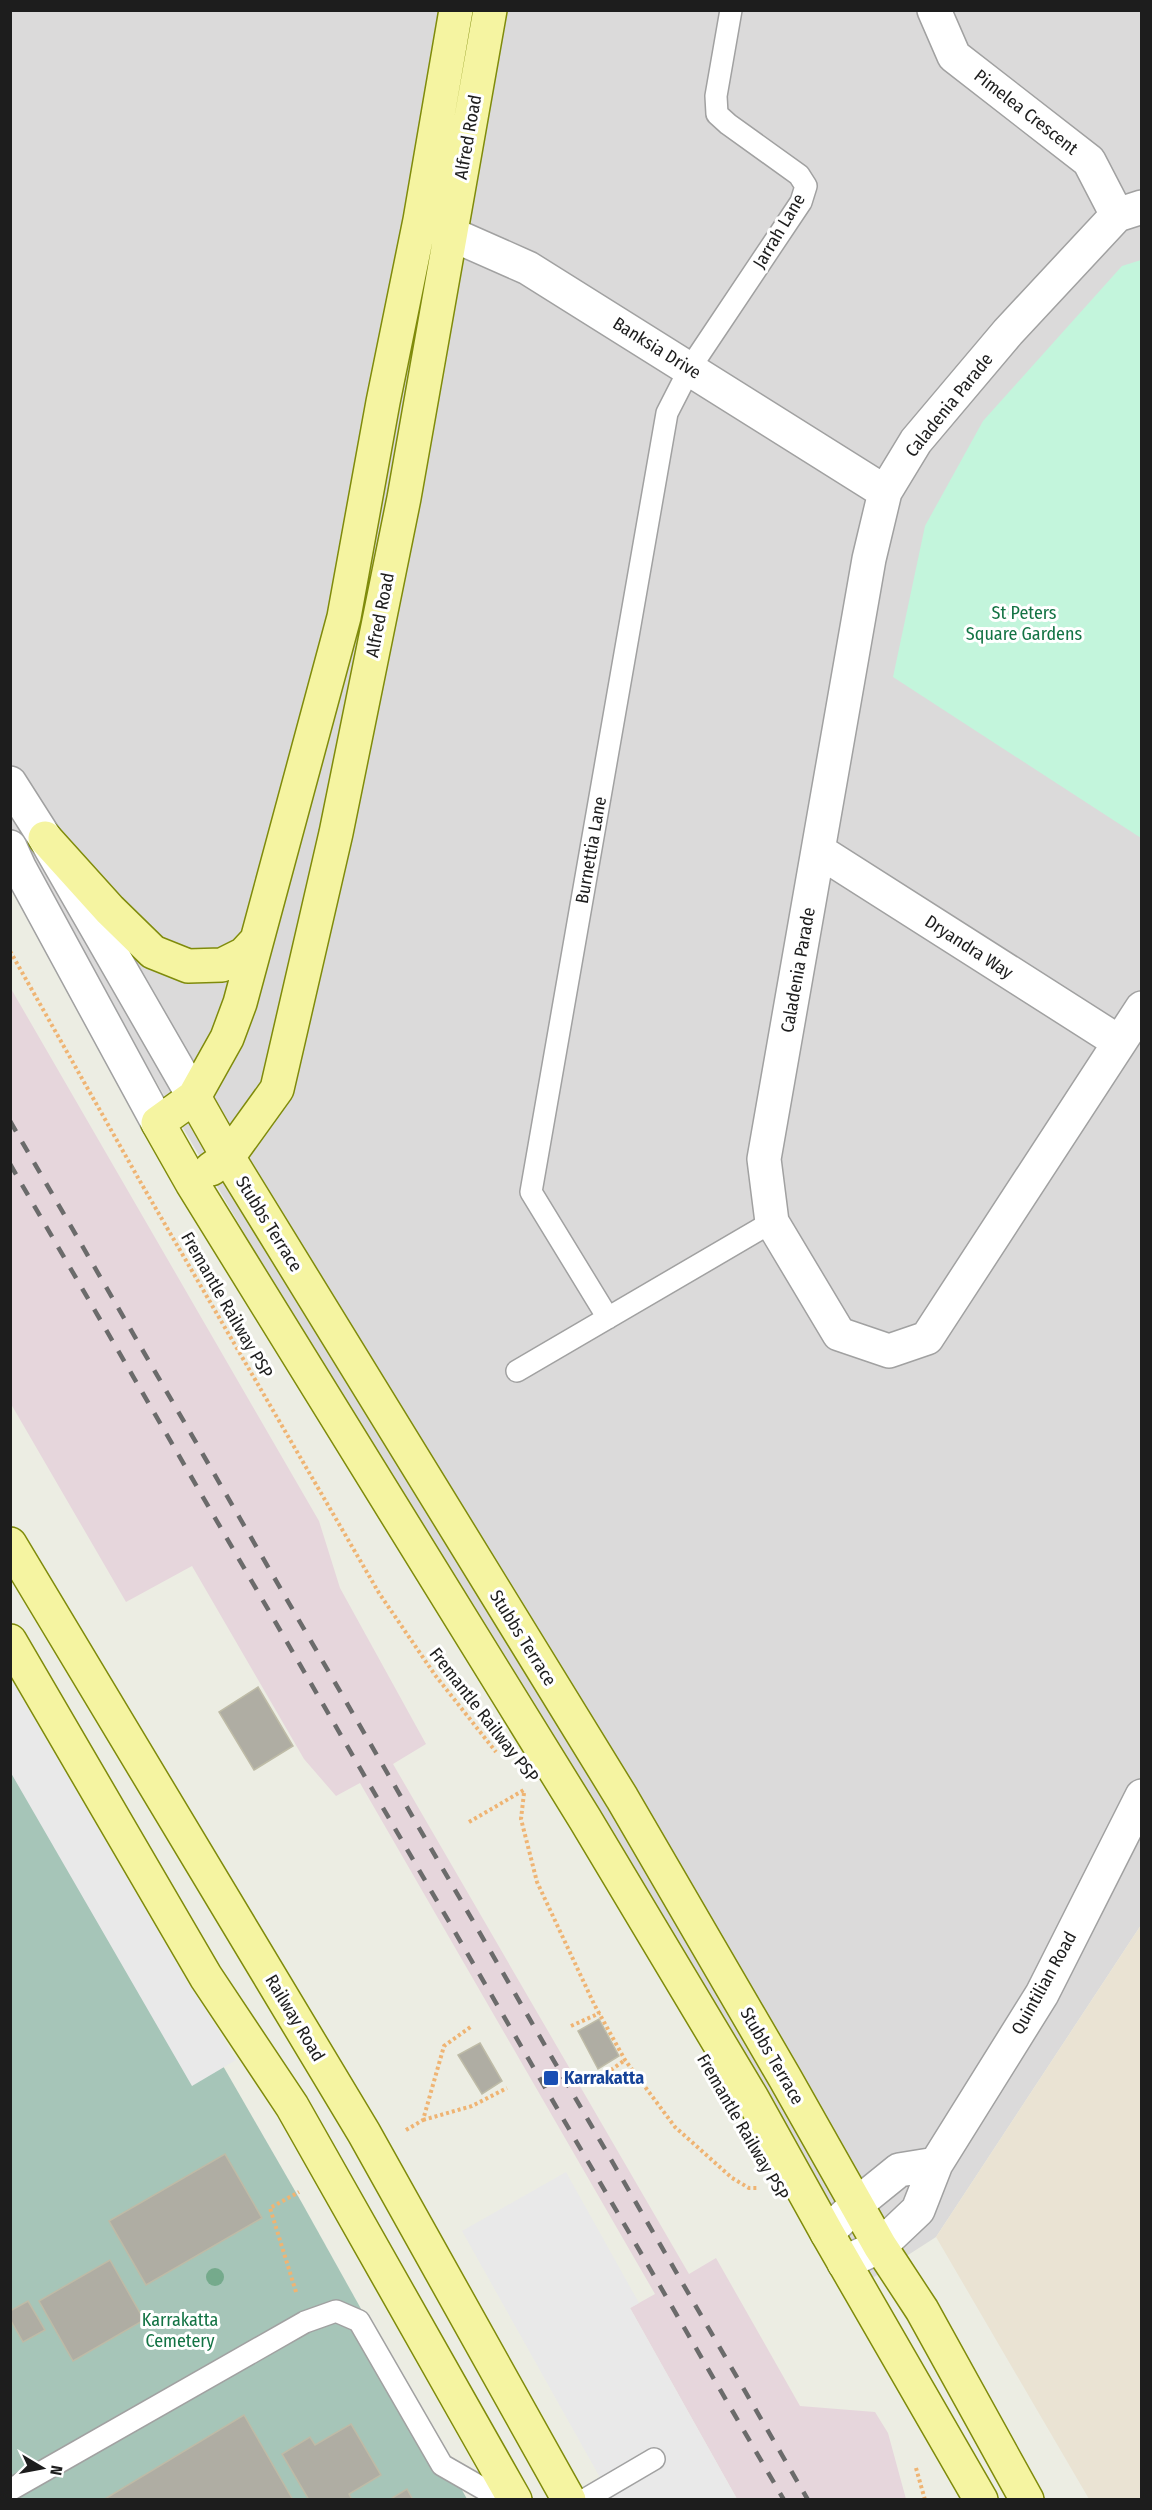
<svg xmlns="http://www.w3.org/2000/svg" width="1152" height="2510" font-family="'Fira Sans Condensed',sans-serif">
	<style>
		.residential { fill: #dbdada }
		.industrial { fill: #e6d6dc }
		.military { fill: #eae3d3 }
		.cemetery { fill: #a6c5b8 }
		.park { fill: #c3f5dc }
		.parking { fill: #e9e9e9 }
		.building { fill: #afada3; stroke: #bebba7; stroke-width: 1.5 }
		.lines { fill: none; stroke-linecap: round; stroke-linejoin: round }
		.service-casing { stroke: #a1a1a1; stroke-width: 24 }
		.minor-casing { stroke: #a1a1a1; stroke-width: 36 }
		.tertiary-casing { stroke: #a1a1a1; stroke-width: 36 }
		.primary-casing { stroke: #7f8b0b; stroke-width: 36 }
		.path { stroke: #efb473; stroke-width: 4; stroke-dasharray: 3 3; stroke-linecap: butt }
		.service { stroke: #fff; stroke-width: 21 }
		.minor { stroke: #fff; stroke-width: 33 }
		.tertiary { stroke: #fff; stroke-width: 33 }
		.primary { stroke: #f5f4a1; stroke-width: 33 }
		.rail { stroke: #6b6b6b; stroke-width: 4.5; stroke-dasharray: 12 12; stroke-linecap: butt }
		.tree { fill: #75aa8c }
		.transit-dot { fill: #1a4fb4; stroke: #fff; stroke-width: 2 }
		.labels { text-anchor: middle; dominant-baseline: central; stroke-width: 6; stroke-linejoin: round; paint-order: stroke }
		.street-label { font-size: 18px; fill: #1d1d1d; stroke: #fff }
		.park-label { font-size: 18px; fill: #137344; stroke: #fff }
		.transit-label { font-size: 18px; font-weight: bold; fill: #164399; stroke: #fff; text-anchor: start }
	</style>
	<rect width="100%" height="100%" fill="#ecede3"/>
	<path class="residential" d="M10,11H1141V1925L936,2237L846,2295L585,1819L11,832Z"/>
	<path class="industrial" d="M10,987L319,1521L340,1588L426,1744L393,1764L689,2274L716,2258L800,2406L875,2412L888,2433L906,2499H737L630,2308L655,2294L360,1783L336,1796L304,1759L192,1566L126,1602L11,1404Z"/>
	<path class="military" d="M1141,1925V2499H1089L936,2237Z"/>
	<path class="cemetery" d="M10,1696L302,2203L467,2499H11Z"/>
	<path class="park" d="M1141,260H1142L1141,838L893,677L925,526L983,421L1122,266Z"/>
	<path class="parking" d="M10,1671L236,2060L192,2086L11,1773Z
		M566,2172L639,2303L630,2308L737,2499H612L462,2231Z"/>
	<path class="building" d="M258,1687L293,1746L254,1770L219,1712Z
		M599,2019L619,2056L598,2069L578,2031Z
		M480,2043L502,2081L482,2094L458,2055Z
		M225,2154L262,2218L146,2285L109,2221Z
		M110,2260L144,2320L73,2361L39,2301Z
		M28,2301L45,2330L23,2342L10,2319V2311Z
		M244,2415L293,2500H103Z
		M351,2424L381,2475L349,2494L352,2500H309L282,2454L310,2437L315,2445Z
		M407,2489L413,2500H389Z"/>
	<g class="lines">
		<g class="service-casing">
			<path id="service" d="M608,1318L531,1192L667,413L690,368L801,202L806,186L799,175L728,124L717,114L716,96L731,10
				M517,1371L772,1222
				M10,2490L305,2322L336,2311L359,2321L442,2465L503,2500
				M584,2500L654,2459"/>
		</g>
		<g class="minor-casing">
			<path id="minor" d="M934,10L954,56L1089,161L1117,215
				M1142,207L1117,215L1008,332L916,441L885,492L869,559L764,1159L772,1222L839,1334L889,1351L927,1338L1142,1008
				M424,222L528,268L885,492
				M819,851L1119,1042
				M827,2233L857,2204L899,2170L936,2164
				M844,2263L880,2246L918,2210L936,2164L1042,1994L1142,1796"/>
		</g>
		<g class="tertiary-casing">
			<path id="tertiary" d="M10,783L45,838L194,1097
				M10,847L19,867L158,1123"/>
		</g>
		<g class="primary-casing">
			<path id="primary" d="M456,10L420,220L383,402L344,617L240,1003L227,1038L194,1097L158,1123L192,1183L585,1819L752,2098L827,2233L981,2500
				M45,838L110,910L153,952L188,966L222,965L244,954L257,940
				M194,1097L228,1157L622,1798L785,2078L880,2246L922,2310L1027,2500
				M211,1169L228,1157L277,1089L336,833L404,498L490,10
				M10,1544L364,2133L569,2500
				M10,1641L206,1977L292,2106L515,2500"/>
		</g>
		<path class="path" d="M10,951L141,1183L379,1593L435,1675L496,1752
			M524,1793L521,1819L537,1882L594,2004L625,2060L675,2127L732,2178L749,2188H758
			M469,1822L524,1790
			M571,2026L600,2013
			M601,2077L625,2060
			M423,2120L472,2106L507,2088
			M406,2130L423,2120L444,2046L472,2026
			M296,2292L270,2208L299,2192
			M916,2468L925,2500"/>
		<use href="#service" class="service"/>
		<use href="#minor" class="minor"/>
		<use href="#tertiary" class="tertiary"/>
		<use href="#primary" class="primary"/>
		<path class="rail" d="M10,1121L808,2500
			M10,1164L784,2500"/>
	</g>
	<circle class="tree" cx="215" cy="2277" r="9"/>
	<rect class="transit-dot" x="543" y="2070" width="16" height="16" rx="3"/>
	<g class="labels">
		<g class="street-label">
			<text transform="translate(1026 112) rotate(38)">Pimelea Crescent</text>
			<text transform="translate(468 137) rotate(-80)">Alfred Road</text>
			<text transform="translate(779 231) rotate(-59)">Jarrah Lane</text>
			<text transform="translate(657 348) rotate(32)">Banksia Drive</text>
			<text transform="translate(949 405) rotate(-51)">Caladenia Parade</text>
			<text transform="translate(380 615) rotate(-79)">Alfred Road</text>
			<text transform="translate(591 850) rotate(-80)">Burnettia Lane</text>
			<text transform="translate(969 947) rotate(33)">Dryandra Way</text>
			<text transform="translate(798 970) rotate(-80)">Caladenia Parade</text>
			<text transform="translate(269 1224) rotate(58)">Stubbs Terrace</text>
			<text transform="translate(227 1305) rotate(60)">Fremantle Railway PSP</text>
			<text transform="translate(523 1638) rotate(58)">Stubbs Terrace</text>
			<text transform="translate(484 1715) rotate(52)">Fremantle Railway PSP</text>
			<text transform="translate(1044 1983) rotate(-61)">Quintilian Road</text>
			<text transform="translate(295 2018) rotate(59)">Railway Road</text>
			<text transform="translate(772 2056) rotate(60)">Stubbs Terrace</text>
			<text transform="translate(743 2127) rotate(60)">Fremantle Railway PSP</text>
		</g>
		<g class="park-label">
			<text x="1024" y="613">St Peters<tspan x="1024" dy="21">Square Gardens</tspan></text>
			<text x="180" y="2320">Karrakatta<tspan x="180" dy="21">Cemetery</tspan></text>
		</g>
		<g class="transit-label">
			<text x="564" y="2078">Karrakatta</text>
		</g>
	</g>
	<rect width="1152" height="2510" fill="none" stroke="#1d1d1d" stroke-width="24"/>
	<g transform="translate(42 2468) rotate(100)" stroke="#ffffff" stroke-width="4.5" paint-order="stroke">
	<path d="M0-4.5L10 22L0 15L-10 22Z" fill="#1d1d1d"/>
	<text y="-9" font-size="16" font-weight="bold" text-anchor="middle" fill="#1d1d1d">N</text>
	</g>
</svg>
